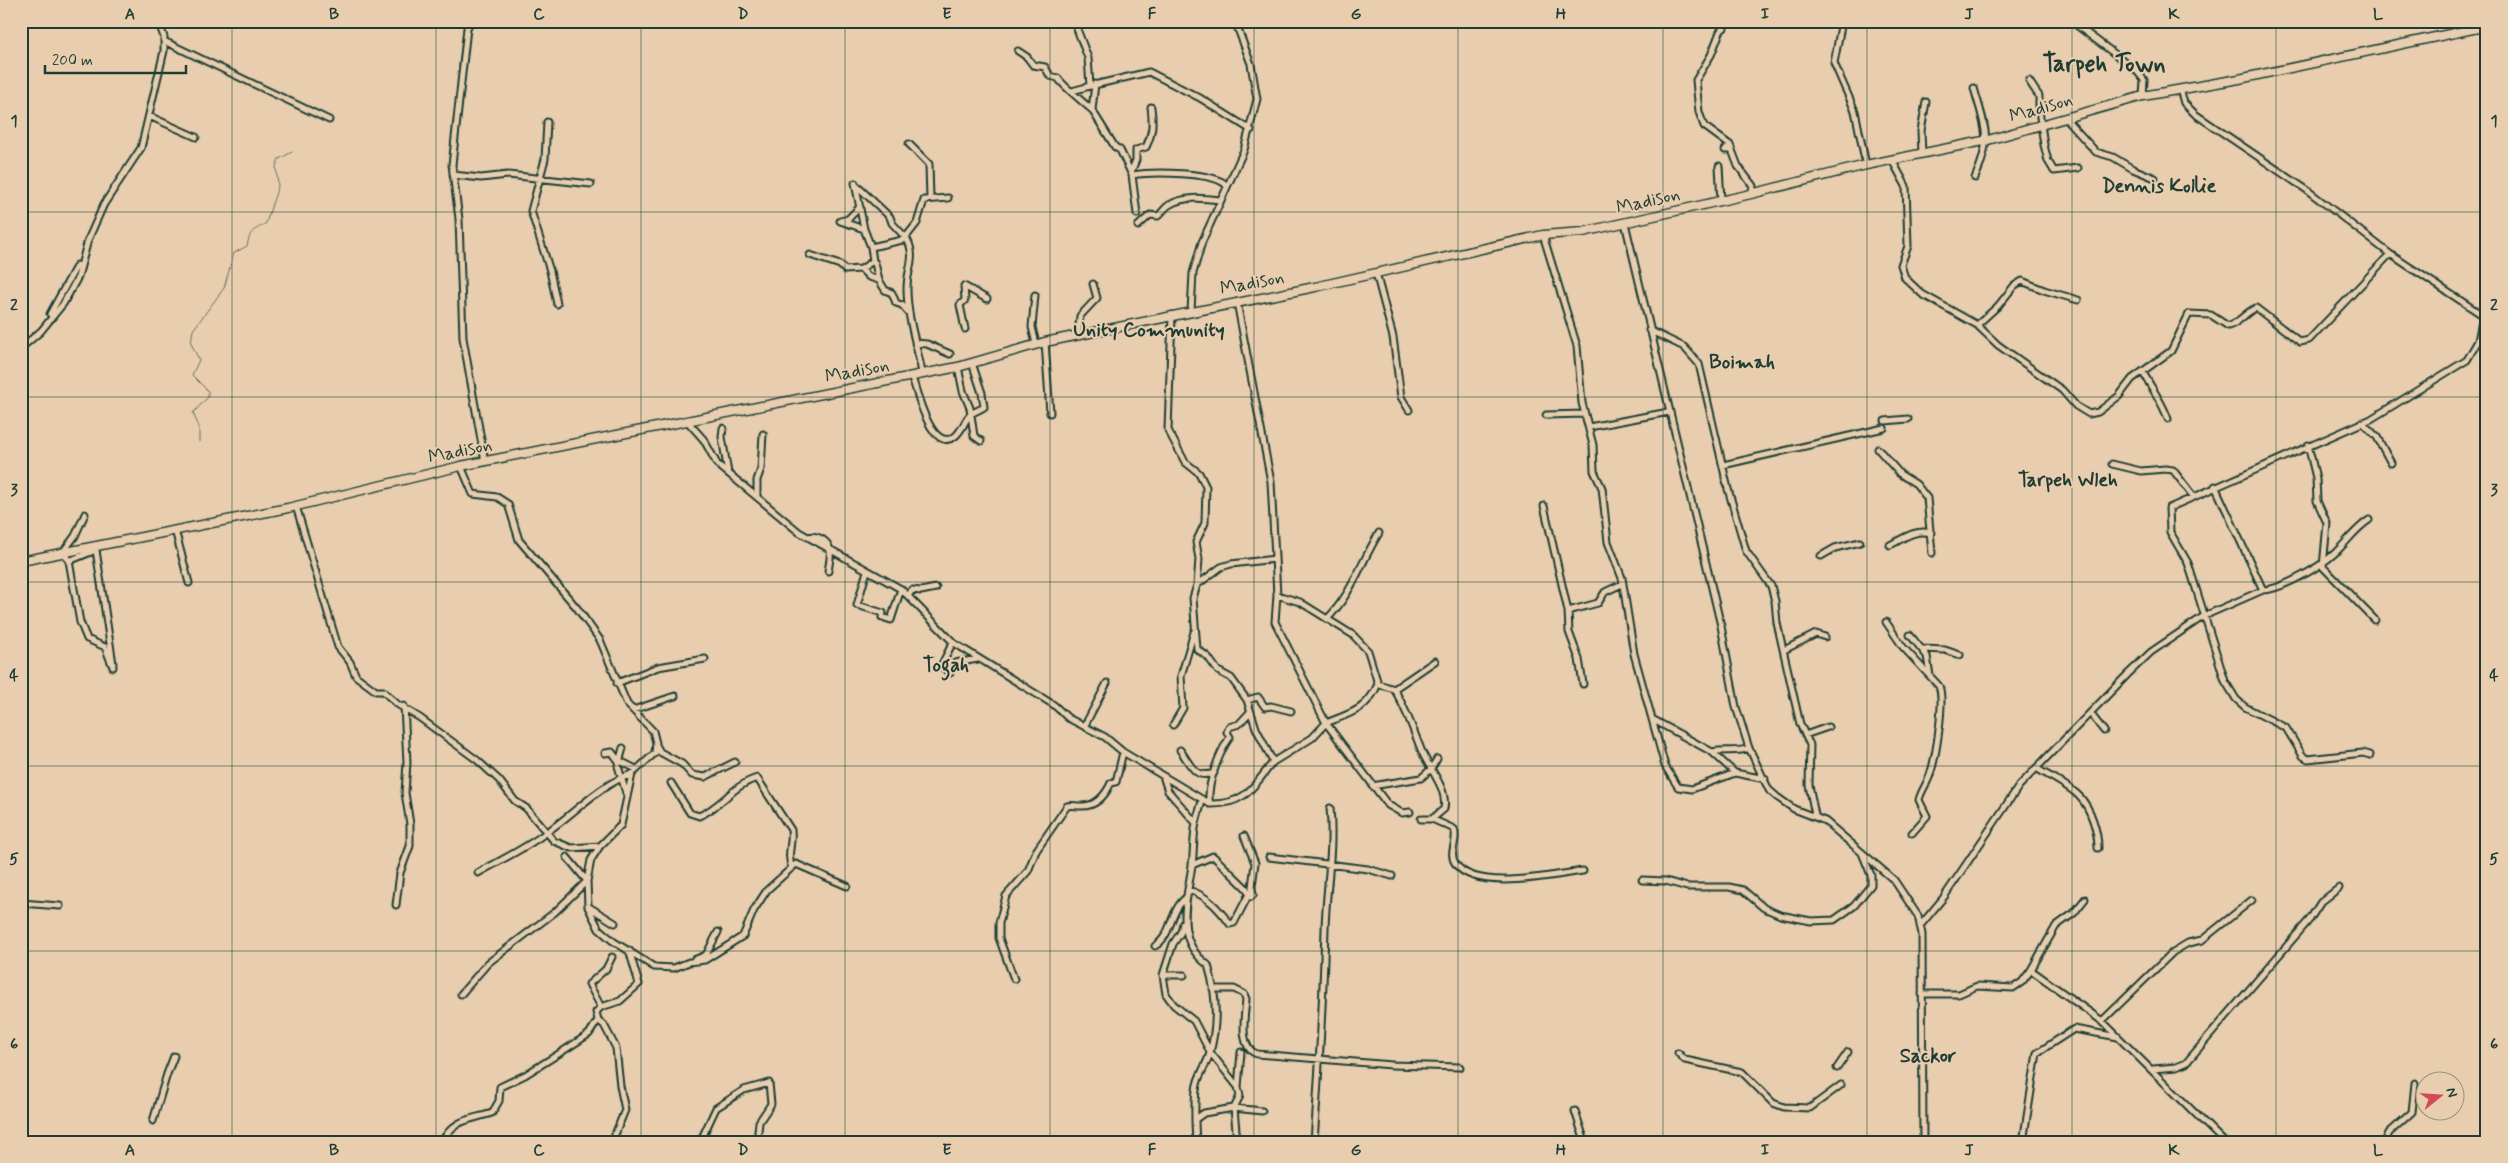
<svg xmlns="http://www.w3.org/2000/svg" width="2508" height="1163" font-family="Mynerve,sans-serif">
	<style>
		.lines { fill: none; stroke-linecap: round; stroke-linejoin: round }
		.stream { stroke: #687161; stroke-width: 1 }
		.street-casing { stroke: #1f3d34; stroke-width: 9 }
		.secondary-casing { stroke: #1f3d34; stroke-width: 11 }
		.street { stroke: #e8ceaf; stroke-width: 5 }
		.secondary { stroke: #e8ceaf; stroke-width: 8 }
		.grid { fill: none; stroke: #1f3d34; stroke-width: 1; stroke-opacity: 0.55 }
		.labels { text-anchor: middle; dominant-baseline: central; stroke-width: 4; stroke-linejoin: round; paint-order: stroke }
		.street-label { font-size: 19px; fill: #1f3d34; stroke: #e8ceaf }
		.neighbourhood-label { font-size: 20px; font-weight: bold; fill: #1f3d34; stroke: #e8ceaf }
		.district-label { font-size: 24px; font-weight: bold; fill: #1f3d34; stroke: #e8ceaf }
		.neatline { fill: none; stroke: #1f3d34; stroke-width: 2 }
		.grid-label { font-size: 16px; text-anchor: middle; font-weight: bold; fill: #1f3d34 }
	</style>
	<rect width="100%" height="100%" fill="#e8ceaf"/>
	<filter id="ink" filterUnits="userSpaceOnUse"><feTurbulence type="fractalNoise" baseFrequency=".02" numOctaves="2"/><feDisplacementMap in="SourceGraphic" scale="10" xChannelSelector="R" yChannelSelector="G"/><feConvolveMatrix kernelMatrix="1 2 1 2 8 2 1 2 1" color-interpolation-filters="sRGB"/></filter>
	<g filter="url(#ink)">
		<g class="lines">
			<path class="stream" d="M199,442V427L193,413L208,397V391L192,375L199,360L191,343L193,330L224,288L234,253L247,246C251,228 253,232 266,223L278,186L276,166L279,159L292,152"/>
			<g class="street-casing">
				<path id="street" d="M471,21L467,28L452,165L459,219L463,338L485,462
					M1074,21L1088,58L1090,86L1149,72L1200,98L1251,130
					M1715,21L1724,28
					M1728,21L1720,32L1711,55L1696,80L1699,112L1704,126L1730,145L1738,166L1753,186L1751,194
					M1842,21L1834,63L1855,111L1866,165
					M2071,21L2136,70L2144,80L2143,96
					M2082,29L2087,21
					M164,41L329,120
					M1018,51L1027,57L1033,65L1045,67L1050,76L1058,78C1062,85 1083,102 1091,109
					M2029,81L2039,96V110L2044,145L2048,161L2054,171L2078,168
					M1095,84L1092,110L1115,147L1120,150L1132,175
					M1974,88C1985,128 1993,138 1975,178
					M2180,89L2184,103L2195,114L2307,190L2390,254L2487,318
					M1072,91L1090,86
					M149,116L196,137
					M2066,119L2096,152L2113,157L2133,169L2155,178
					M547,122L545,159L531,211L550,271L557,304
					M909,144L929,164L930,199
					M1730,145L1725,150H1732
					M1922,154L1921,131L1926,102
					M1892,160L1906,186L1908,246L1901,265L1905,278L1922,294L1977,325L1998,345L2062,390L2076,406L2089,414L2098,412L2119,396L2132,379L2171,351L2189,314L2211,315L2228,326C2239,324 2245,312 2256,308L2300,342L2309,340L2390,254
					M1719,166L1721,201
					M1131,172L1136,160V150L1146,147C1153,133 1153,122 1151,107
					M453,175L481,178L508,175L591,184
					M855,183L864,229L871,247L907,239C917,258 907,268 907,288C907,318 917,345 922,373
					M857,186L890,217L892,223L907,239
					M860,207L848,219L840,221L864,229
					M1137,214L1132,175C1150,172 1216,171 1227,186
					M1625,223L1721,626L1736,707L1749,748L1769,790L1777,797L1794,809L1825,821L1894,880L1918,916L1922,934L1923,1142
					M1138,226L1150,215L1158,216C1162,213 1164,208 1169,205C1184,196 1203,198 1220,200
					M1543,235L1577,346L1582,403L1593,445L1594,471L1602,488L1608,542L1622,578L1634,654L1665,766L1678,787L1692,789L1735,773L1765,779
					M906,237L917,223L924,200L948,198
					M810,255L840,265L845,270L861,269L873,261L871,247
					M873,261L875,263L879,280
					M861,269L869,277L879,280L885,290L892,293L896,303L902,305L909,313
					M1376,273L1393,337L1401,397L1409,410
					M964,286L965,300L960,305L965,329
					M964,286L987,299
					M1035,295L1032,327L1036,344
					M1237,302L1271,482L1277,595L1275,622L1326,723L1312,738L1273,762
					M1191,311L1193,273L1202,242L1244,150L1257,99L1251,64L1235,21
					M50,314L77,265
					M1172,315L1168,430L1185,462L1199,473L1206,487L1205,523L1196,542L1199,559L1197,585
					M1977,325L1998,306L2014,286L2022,281L2044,290L2078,300
					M1649,330L1684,347L1699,364L1728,489L1746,551L1771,586L1775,601L1777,623L1800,724L1810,745L1809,785L1815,815
					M1078,334L1080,316L1097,298L1093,284
					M1045,342L1050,413
					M915,343L927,344L950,354
					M21,348L41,331L63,304L78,277L88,240L104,204L141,148L164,51V37L158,21
					M958,367L963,391L970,408L974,436L981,441
					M2143,372C2151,388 2162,401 2168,419
					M912,377C916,389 931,453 954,437C962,432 964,421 970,415C974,411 980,410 984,407L982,393L972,363
					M1546,415L1585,414
					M1885,421L1908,419
					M688,422L704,440L717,464L799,532L901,589L954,643L1054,705L1068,718L1105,737L1123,752L1210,804C1245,805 1253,787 1273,762L1256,728L1247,700L1231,678L1218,671L1208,657L1197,649L1193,598L1197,585L1221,567L1231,564L1275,559
					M2362,422L2377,437L2391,463
					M1589,427L1669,412
					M723,428L722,437L728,473
					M2308,445L2316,478L2317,501L2327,523L2323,567L2375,620
					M1878,449L1900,474L1916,484L1927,498L1932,553
					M2112,464L2141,471L2165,469L2173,470L2193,496
					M1723,465L1884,428
					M461,466L473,494L497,497L508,504L519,540L577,608L600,640L627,704L653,731L656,743L655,753L632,774L621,825L600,846L591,860L587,881L588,907L599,929L613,941L654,967L674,968L689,962L705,960L743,936L754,910L767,890L796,864L847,886
					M757,496V480L761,469L763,434
					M296,506L338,647L350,662L356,676L376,691H383L397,704L420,718L477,760L499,780L515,801L526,808L554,841L571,848L600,846
					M1544,506L1568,611L1569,632L1579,659L1583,684
					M85,514L75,536L63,552L69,561L80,622L87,639L105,647L113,667
					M175,530L189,583
					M808,537C817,534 829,541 830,551C831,557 829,565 828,571
					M1890,545C1904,538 1915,529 1931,533
					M1821,556L1835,548L1860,542
					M69,561L96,550L113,664
					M867,571L857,605L883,613L882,617L891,620L901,589
					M2263,590C2283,589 2320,567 2335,553C2347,542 2355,529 2369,520
					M1277,595L1300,602L1353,635L1368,651L1378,684C1367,710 1351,713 1326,723L1388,805L1402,813L1410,812
					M908,596L912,590L921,591L936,588
					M1568,611L1598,603L1605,592L1622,584
					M1327,619C1352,594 1361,562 1379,533
					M1886,622L1903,647L1939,686C1945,701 1936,757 1930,775C1927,784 1921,791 1919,800L1927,816L1912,833
					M1910,635L1927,656L1930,676
					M953,642L941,666L950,673L955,663L978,659
					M1923,649L1945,650L1960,655
					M1784,650L1816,634L1825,637
					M617,683L658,667L705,659
					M1378,684L1394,689C1407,710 1413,730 1422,752C1430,770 1448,789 1444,809L1432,819
					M1394,689L1435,661
					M1247,700L1258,697L1265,707L1271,706L1291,711
					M633,710L675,696
					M2090,713L2104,731
					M1652,719L1712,752L1735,773
					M1085,725L1107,683
					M1173,725L1183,708L1181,676L1194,632
					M1805,735L1828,727
					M656,745L660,752L682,764L692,775L705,777L735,762
					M623,748L618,766L626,793
					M1180,750C1190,763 1194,780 1214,773
					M1712,752C1724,749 1739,753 1749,748
					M605,753L612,752L618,760L636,769
					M2370,755L2363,753L2308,759L2303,756L2286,728L2245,707L2236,699L2225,681L2188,563L2170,532L2169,508L2371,419L2467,360L2478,341L2483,316
					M2036,768C2050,777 2068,785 2079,796C2091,808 2098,832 2098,848
					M1163,776L1168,791L1196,823L1202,801
					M671,783L690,813L699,816C721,807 733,785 757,778L791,830C793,844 786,854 792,868
					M1372,786L1421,778L1431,769L1437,759
					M1210,804C1205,788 1220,751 1230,737L1227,732L1229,727L1239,724L1250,712
					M1421,819H1432L1454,829C1459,840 1448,852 1455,863C1474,893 1553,875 1583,871
					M1196,823C1193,837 1194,851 1192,865C1187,902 1173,939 1208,965C1217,995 1218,1026 1209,1056C1206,1065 1201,1072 1198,1081C1193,1095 1195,1126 1196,1142
					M1244,836L1255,863L1252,887L1253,895L1251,897L1249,894
					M1269,857L1368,869L1392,876
					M478,873C501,860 526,848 547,832C575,813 600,784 632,774
					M1642,880L1666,881L1687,887H1729L1743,890L1764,908L1780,915L1811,921L1834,920L1854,906L1871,885V875L1862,853
					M1188,890C1207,895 1219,909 1230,924L1234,923L1249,894L1246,888L1213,856L1192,865
					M21,903L60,906
					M396,905L400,873L410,846V824L405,793L407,762L404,706
					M589,907L615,923
					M1183,923L1181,932L1173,944L1163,975L1166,994L1174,1005L1194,1021L1210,1052L1238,1087L1240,1096L1234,1108L1204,1113L1197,1118
					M1920,926L1944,897L2019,786L2128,674L2151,652L2204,616L2263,590L2215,486
					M1155,946C1173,935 1169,910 1187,897
					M694,960L706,955L718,932
					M2031,970L2056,926L2074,913L2085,899
					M1163,975H1184
					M1014,979L999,938V923L1006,896L1028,871L1036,851L1067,806C1072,805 1075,806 1080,806C1095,807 1105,796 1111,783L1116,782L1123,752
					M1213,989H1234L1244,994L1246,999C1245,1014 1238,1048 1257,1054L1392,1065L1460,1067
					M461,994L488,963L555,912L587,881L567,857
					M1922,994H1959L1977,986L2013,988L2022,982L2031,970L2102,1021L2224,1142
					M601,1007L589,984L606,969L612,957
					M2102,1021L2173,952L2188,943L2202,940L2252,900
					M1678,1053L1685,1060L1742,1072L1773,1103L1784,1107L1810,1108L1841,1085
					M1837,1068L1848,1052
					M2153,1069L2176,1067L2186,1063L2310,919L2321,902L2339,888
					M1238,1087L1241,1052
					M1575,1111L1585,1142
					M153,1121L167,1074L174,1056
					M442,1142C454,1118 471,1120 492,1113L499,1101L500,1087L525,1075L560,1053L589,1034L598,1020
					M612,1142L625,1110L620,1086L616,1048L604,1025L598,1020L596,1012L601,1007L620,1001L639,984L629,950
					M700,1142L716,1108L744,1090L769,1083L771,1104L759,1122L757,1142
					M1237,1142L1234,1108L1262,1111
					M1314,1142C1319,1071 1323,1000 1325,929C1326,888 1334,849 1330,808
					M2023,1142L2037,1053L2074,1029L2118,1037
					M2385,1142L2389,1133L2412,1112L2415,1083"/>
			</g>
			<g class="secondary-casing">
				<path id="secondary" d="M21,561L288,508L461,466L958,367L1045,342L1315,287L1543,235L1583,232L1751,194L1866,165L1988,140L2143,96L2239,79L2487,26"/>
			</g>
			<use href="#street" class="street"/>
			<use href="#secondary" class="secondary"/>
		</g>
	</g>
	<path class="grid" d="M232,21V1142M436,21V1142M641,21V1142M845,21V1142M1050,21V1142M1254,21V1142M1458,21V1142M1663,21V1142M1867,21V1142M2072,21V1142M2276,21V1142M21,212H2487M21,397H2487M21,582H2487M21,766H2487M21,951H2487"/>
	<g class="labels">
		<g class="street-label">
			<text transform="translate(2041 108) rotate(-16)">Madison</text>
			<text transform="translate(1648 201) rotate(-13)">Madison</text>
			<text transform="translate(1252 283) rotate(-11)">Madison</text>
			<text transform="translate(857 371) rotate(-11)">Madison</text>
			<text transform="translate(460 451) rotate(-12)">Madison</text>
		</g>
		<g class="neighbourhood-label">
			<text x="2159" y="186">Dennis Kollie</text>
			<text x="1149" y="330">Unity Community</text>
			<text x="1742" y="362">Boimah</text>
			<text x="2068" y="480">Tarpeh Wleh</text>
			<text x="946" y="665">Togah</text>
			<text x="1928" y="1056">Sackor</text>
		</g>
		<g class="district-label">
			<text x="2104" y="64">Tarpeh Town</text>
		</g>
	</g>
	<rect width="2508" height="1163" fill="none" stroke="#e8ceaf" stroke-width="55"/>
	<g transform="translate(2440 1096) rotate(73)"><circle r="24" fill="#e8ceaf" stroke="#98947e"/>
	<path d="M0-4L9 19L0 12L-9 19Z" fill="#d1495b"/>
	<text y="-8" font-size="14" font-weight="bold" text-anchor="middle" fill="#1f3d34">N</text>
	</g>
	<path d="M45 65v8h141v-8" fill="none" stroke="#1f3d34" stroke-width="2.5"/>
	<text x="52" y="65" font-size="15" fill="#1f3d34" stroke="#e8ceaf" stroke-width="4" paint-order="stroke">200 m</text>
	<rect x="28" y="28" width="2452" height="1108" class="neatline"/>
	<g class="grid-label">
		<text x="130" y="19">A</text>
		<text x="334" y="19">B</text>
		<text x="539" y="19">C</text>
		<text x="743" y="19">D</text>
		<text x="947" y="19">E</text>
		<text x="1152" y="19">F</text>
		<text x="1356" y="19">G</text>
		<text x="1561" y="19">H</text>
		<text x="1765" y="19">I</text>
		<text x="1969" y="19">J</text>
		<text x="2174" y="19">K</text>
		<text x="2378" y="19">L</text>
		<text x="14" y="126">1</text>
		<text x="2494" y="126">1</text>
		<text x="14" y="310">2</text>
		<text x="2494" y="310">2</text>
		<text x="14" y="495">3</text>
		<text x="2494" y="495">3</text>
		<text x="14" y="680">4</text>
		<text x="2494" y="680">4</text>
		<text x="14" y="864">5</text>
		<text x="2494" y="864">5</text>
		<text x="14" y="1049">6</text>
		<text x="2494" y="1049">6</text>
		<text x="130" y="1155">A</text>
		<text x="334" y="1155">B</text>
		<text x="539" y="1155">C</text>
		<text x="743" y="1155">D</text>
		<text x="947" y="1155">E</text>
		<text x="1152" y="1155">F</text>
		<text x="1356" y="1155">G</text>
		<text x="1561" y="1155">H</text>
		<text x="1765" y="1155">I</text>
		<text x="1969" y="1155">J</text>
		<text x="2174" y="1155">K</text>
		<text x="2378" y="1155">L</text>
	</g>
</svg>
